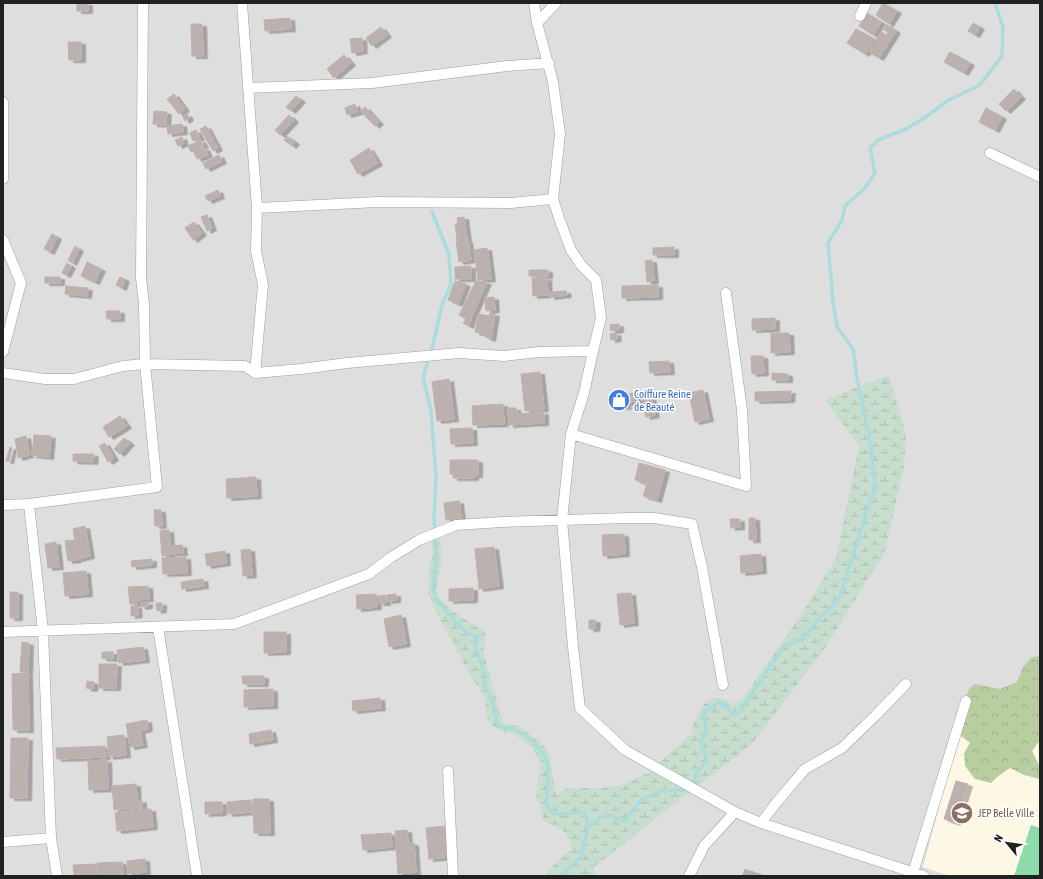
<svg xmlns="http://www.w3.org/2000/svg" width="1043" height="879" font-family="'Asap Condensed',sans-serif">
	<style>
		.residential { fill: #dfdedf }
		.education { fill: #fdf8e6 }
		.forest { fill: url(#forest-crowns) }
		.wetland { fill: url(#wetland-marsh) }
		.pitch { fill: #8ddaaa }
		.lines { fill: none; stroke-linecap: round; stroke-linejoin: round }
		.stream { stroke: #acdbdb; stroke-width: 3.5 }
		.building { fill: #bbb1ae; stroke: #c2b0ac; filter: url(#shadow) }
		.street-casing { stroke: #9e9e9e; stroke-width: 11 }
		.street { stroke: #fff; stroke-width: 10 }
		.labels { text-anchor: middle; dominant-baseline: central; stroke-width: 3; stroke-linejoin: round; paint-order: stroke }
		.shop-label { font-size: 11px; fill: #366cbe; stroke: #fff; text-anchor: start }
		.education-label { font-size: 11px; fill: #785e54; stroke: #fff; text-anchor: start }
	</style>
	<defs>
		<pattern id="forest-crowns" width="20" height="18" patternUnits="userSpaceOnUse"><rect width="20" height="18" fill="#b8cda0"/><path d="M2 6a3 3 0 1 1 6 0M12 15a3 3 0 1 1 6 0" fill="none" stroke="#9eb08a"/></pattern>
		<pattern id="wetland-marsh" width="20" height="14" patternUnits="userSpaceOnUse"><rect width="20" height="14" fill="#c7dece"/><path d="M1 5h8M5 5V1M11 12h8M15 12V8" fill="none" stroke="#abbeb1"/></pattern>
		<filter id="shadow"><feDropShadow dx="4.5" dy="2.5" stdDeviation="0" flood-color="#0004"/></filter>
	</defs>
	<rect width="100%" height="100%" fill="#f1ece9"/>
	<path class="residential" d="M3,3H1040V876H3Z"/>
	<path class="education" d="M1040,713V876H950L923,867L959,734Z"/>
	<path class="forest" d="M1040,656V741L1037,744L1032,751L1039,765L1040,779L1024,775L1010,768L997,777L991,783L975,779L965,766L964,753L970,743L959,734L968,691L974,684L1000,689L1017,682L1023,667L1032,657Z"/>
	<path class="wetland" d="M889,375L906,435L904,468L884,554L827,645L753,743L594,867L595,876H544L547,874L557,861L572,848L565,832L544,821L536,795L540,764L534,750L525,742L511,733L504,732L493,726L487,718L485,698L470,675L435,610L428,593L429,568L433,553L432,543L440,539C441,549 442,560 440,570C439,578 436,585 437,592C439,606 473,624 485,631L484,655L503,723L518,726L540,742L549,752L556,795L568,788H602L622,785L648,773L691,734L694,722L704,704L714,698L721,699L734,704L741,701L801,615L836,558L859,446L825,400Z"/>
	<path class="pitch" d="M1031,825L1040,828V876H1014Z"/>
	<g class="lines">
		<path class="stream" d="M432,212L449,254L451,284L442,305L433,344L423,378L431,410L436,478L434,518L435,544L437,556L433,588L437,600L455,621L467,633L478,637L475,645L483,670L485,685L493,704L498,726L513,729L526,735L543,753L548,765L547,805L553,814C564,815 574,811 585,813L588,827
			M561,876L581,857L588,827L606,814L625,821L641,800L663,790H689L696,775L707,759L701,743L706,730L704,712L720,702L728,708L733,715L739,713L784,646L803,639L815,623L839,599L875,486L869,435L857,378L853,349L837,327L833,301L828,243L842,220L845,206L865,188L875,173L870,148L878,140L906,129L924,118L949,100L980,85L1002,56L1003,27L995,3"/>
	</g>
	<path class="building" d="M77,3H88V11H77Z
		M883,3L897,11L889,24L876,15Z
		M867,13L881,22L873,35L859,26Z
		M290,18L291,29L265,31L264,20Z
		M973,23L980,27L975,35L968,31Z
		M191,24H202L203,56H192Z
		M886,24L896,31L879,58L869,52L881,32L887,35L888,32L883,29Z
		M381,27L387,35L372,46L366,38Z
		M856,29L874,39L865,54L847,43Z
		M362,38L363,51L352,53L350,39Z
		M68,42H81V60H69Z
		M950,52L970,63L964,73L944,62Z
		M344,55L351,63L334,78L327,69Z
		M1014,89L1021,97L1006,111L999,104Z
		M174,94L185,109L179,114L167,99Z
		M296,96L301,100L291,111L286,107Z
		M355,104L358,112L347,115L345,108Z
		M365,107L379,122L375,126L361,112Z
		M986,108L1002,117L995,130L979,122Z
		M154,111L167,112L166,125L153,124Z
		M187,114L189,118L185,121L183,117Z
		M289,115L294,120L280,135L275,130Z
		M182,124L183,132L168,134L167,126Z
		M206,126L218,148L213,151L200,129Z
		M196,130L200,138L193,141L190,133Z
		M287,136L295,142L292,146L284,140Z
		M182,137L184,143L178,146L175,140Z
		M201,140L204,146L191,152L188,146Z
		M205,148L208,155L197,159L194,152Z
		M369,148L378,163L358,174L350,160Z
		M219,155L222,161L206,169L203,163Z
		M218,190L220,196L208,201L205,196Z
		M207,215L212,228L207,231L201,217Z
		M464,217L467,239L457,240L455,224L458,223L457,218Z
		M194,222L202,233L193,240L185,228Z
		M52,234L57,237L50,252L44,249Z
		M468,240L471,260L459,262L456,241Z
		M75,246L79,249L72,263L68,260Z
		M674,247V255H653V248Z
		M487,248L491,279L478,280L474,250Z
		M652,260L654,281L647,282L645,261Z
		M87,262L101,269L95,282L81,276Z
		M67,263L71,266L66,275L62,273Z
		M471,266V279H455V267Z
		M529,270H548V276H529Z
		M45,277H60V283H45Z
		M120,277L125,279L122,288L116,285Z
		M532,278H547L548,295L533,296Z
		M455,281L466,284L458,304L448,300Z
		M476,281L487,282L472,316L469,326L463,323L466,319L459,315Z
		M658,285V297L622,298V286Z
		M66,286L88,288L87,296L65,294Z
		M566,291L567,295L550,297V292Z
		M494,297L495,310L486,311L485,298Z
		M106,311H120V319H107Z
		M490,313L495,314L491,339L485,337L486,334L475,332L478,314L490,316Z
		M775,318V329L752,330V319Z
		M619,324V330L611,331L610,325Z
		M616,333L617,339L611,340L610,334Z
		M771,333H789L790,352L771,353Z
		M751,356H763L764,373L752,374Z
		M669,361L670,372L650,373L649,362Z
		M540,372L544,409L525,411L521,374Z
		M772,373L788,374V380H772Z
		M449,379L454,419L437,421L432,382Z
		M703,390L709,419L695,422L689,393Z
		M791,391L790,400L755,401V392Z
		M650,392L655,415L646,417L641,394Z
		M638,393V402L626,403L627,407H619L618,394Z
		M503,404L504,424L473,425L472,406Z
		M508,408H516L517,414L544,412V423L509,425Z
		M120,416L127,426L109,437L103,427Z
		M472,428L473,443L451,444L450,429Z
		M34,435L51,436L49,457L32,455Z
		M26,436L29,455L18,458L15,439Z
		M124,438L130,443L120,454L114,449Z
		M105,443L114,458L108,462L99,446Z
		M10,447L12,448L9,461H6Z
		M73,454H94L93,462L73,461Z
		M450,460H478V475H474V478H453V474H450Z
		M639,463L665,470L657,500L643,496L647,484L635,480Z
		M256,477L257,496L227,498L226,479Z
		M459,501L461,518L446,520L444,503Z
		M154,510H161L162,526H155Z
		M749,518H755L756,540H749Z
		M730,519H740V527L731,528Z
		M85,526L90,556L78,559L73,529Z
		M169,530L171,555L162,556L160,531Z
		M624,534L625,554L603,556L602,535Z
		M74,540L77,560L68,561L65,541Z
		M56,542L59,567L48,568L45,544Z
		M182,545L183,553L172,554L171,546Z
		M494,547L499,586L479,589L475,549Z
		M250,549L252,575L243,576L241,550Z
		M225,551L226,563L207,566L205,554Z
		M761,554L762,571L741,573L740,556Z
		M186,557L187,573L163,574L162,558Z
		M152,559V565L132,567L131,561Z
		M86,571L88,594L65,596L63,573Z
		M203,579L204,586L182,589L181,582Z
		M148,586L149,599L136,600L137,604H130L128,587Z
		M473,588V600L449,601V589Z
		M10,592H18V618H10Z
		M631,593L634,623L620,625L617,594Z
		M376,594L377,607L357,609L356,595Z
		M396,594V600L388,601L387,595Z
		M386,595V603H379V596Z
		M148,602V606L141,607V603Z
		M156,603H162V610L157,611Z
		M131,606H137L138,615L131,616Z
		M401,615L406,644L389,647L384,619Z
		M589,620H596L595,629H589Z
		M264,632H286V652L264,653Z
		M22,642L29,643L28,672H20Z
		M143,647L145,660L119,663L117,650Z
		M102,652H113V659L102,658Z
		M99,664H117L116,688H99Z
		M28,673L29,730H13L12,674Z
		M242,676H264V684H243Z
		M87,681L94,682L93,689L86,688Z
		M273,689V706L244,707V690Z
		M380,698L381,708L353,711L352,701Z
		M147,720L148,729L140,731L143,745L130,747L126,724Z
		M271,730L273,740L250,744L249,734Z
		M124,735L126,755L109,757L107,737Z
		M11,738H28L27,798H10Z
		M105,746L106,757L57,759L56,748Z
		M107,760L108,789L89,790L88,761Z
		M956,781L968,784L956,823L944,819Z
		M136,784L137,801L142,800V808L114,810L112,786Z
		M253,799H269L270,833H254Z
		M251,800L252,812L228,814L227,802Z
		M205,802H222V813L205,814Z
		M151,809L153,827L117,831L115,813Z
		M445,826L448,857L429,859L426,828Z
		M407,830L408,843H414L416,872L398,874L395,831Z
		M391,833L392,847L363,850L361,835Z
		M145,859L146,872L128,874L127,861Z
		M122,862L123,876H98L97,863Z
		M96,864V876H74L73,865Z
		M745,869L762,875V876H742Z"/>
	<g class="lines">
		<g class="street-casing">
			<path id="street" d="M242,3L257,208L256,251L263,285L255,373
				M534,3L537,23L553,82L560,134L553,199L559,218L571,250L581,265L596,280L601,318L593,351L584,393L571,434L562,520L573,647L580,708L625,750L735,812L761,823L924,876
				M860,16L866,3
				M537,23L556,3
				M248,88L372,83L507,66L549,63
				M3,102V179
				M990,153L1040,177
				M257,208L378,202L511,203L553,199
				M3,240L21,283L3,352
				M3,373L45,379H74L123,366L145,364L245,366L255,373L301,369L347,363L459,353L504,356L539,352L593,351
				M571,434L746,486L742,410L726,293
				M29,504L43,631L51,838L57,876
				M3,505L29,504L157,487L145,364L144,304L141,278L143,3
				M158,627L197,876
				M3,632L234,624L369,574L390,558L419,540L456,525L502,522L627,518H654L692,524L702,567L723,685
				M448,771L453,876
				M761,823L776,803L805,769L842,748L875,716L906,684
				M3,842L51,838
				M689,876L704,846L735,812
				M912,876L966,701"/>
		</g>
		<use href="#street" class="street"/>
	</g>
	<defs>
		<g id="shop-disc" transform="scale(1.15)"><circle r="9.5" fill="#3f7fe0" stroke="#fff"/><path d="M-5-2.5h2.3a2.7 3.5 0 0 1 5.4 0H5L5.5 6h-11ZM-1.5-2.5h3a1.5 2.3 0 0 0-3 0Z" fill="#fff"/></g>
		<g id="school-disc" transform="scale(1.15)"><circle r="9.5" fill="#8d6e63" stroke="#fff"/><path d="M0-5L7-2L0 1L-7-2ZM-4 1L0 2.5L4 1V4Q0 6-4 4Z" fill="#fff"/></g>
	</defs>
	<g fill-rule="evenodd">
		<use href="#shop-disc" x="619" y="400"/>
		<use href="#school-disc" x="962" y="813"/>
	</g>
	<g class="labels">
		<g class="shop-label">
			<text x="634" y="394">Coiffure Reine<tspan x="634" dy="13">de Beauté</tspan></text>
		</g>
		<g class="education-label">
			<text x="978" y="813">JEP Belle Ville</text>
		</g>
	</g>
	<rect width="1043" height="879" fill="none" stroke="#212121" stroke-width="8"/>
	<g transform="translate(1007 843) rotate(299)" stroke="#ffffff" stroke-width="3" paint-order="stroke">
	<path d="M0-3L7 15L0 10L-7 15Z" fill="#212121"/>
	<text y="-6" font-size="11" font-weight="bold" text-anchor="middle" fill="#212121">N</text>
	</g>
</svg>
